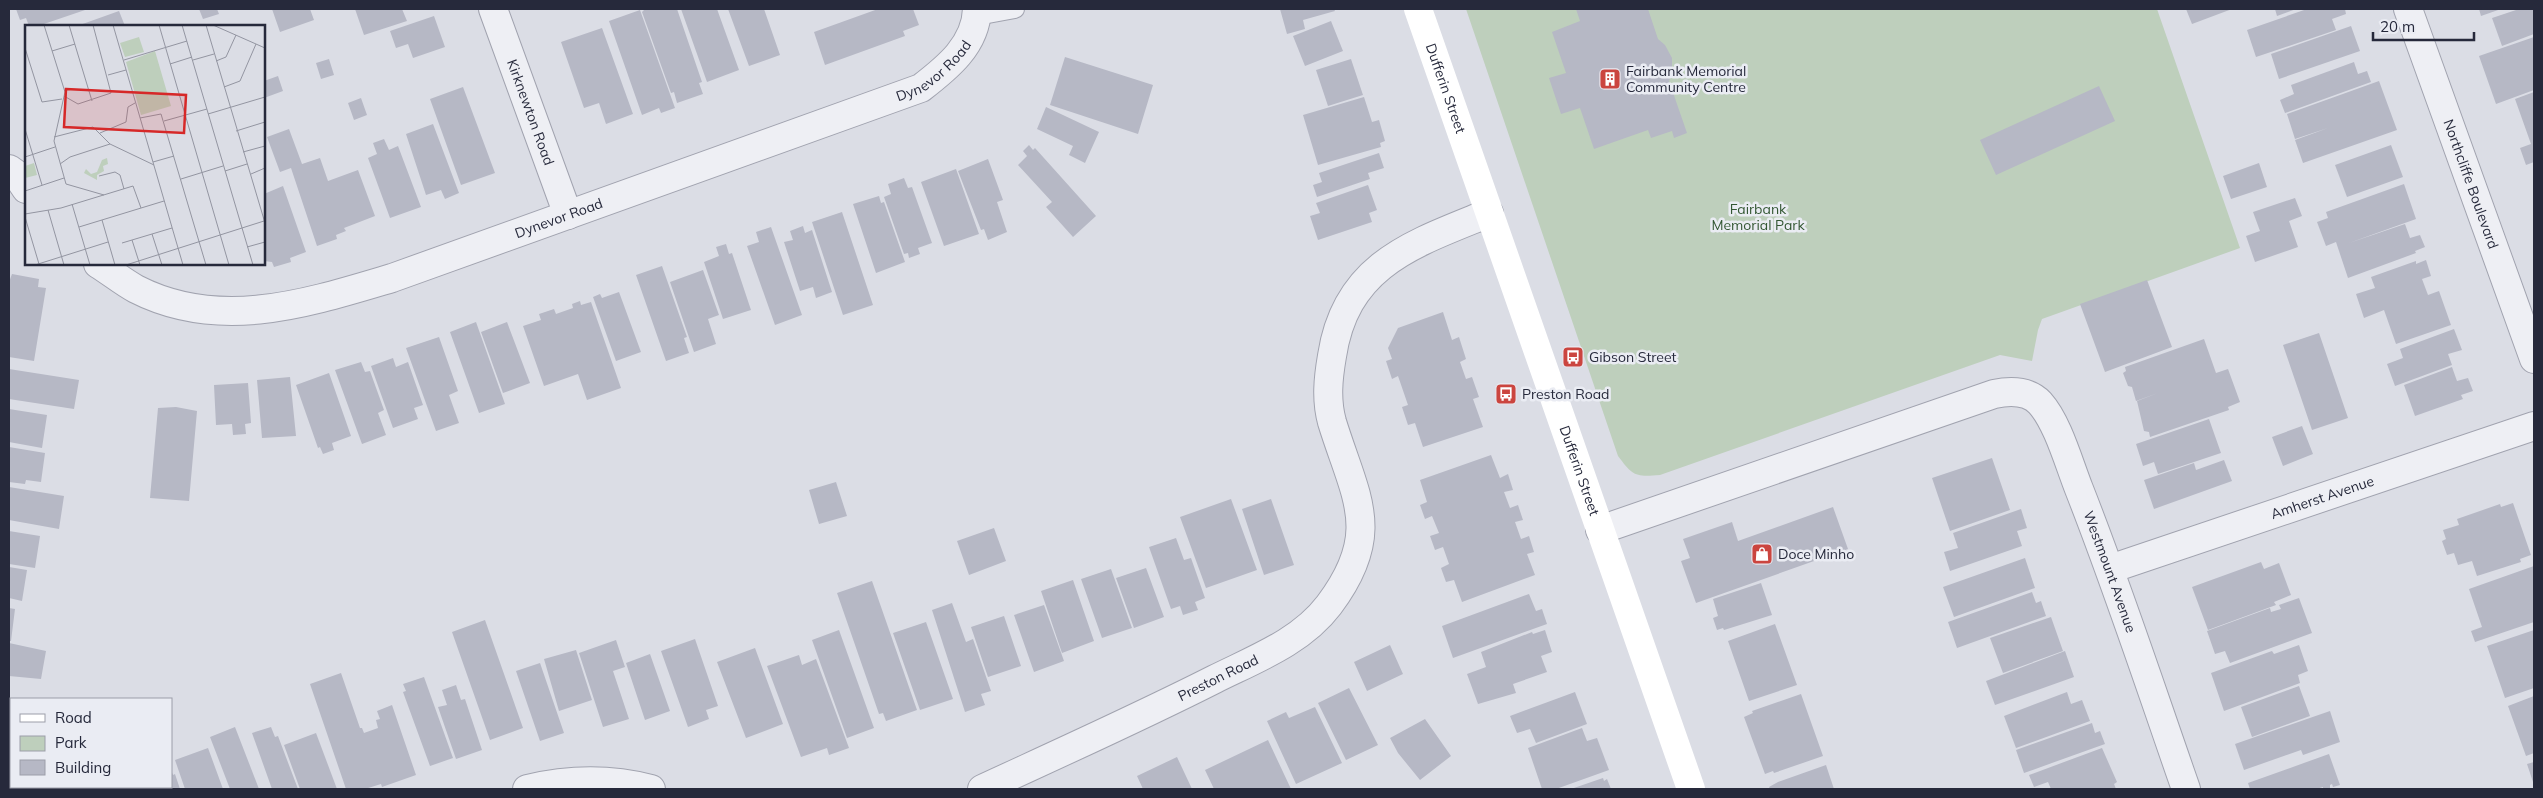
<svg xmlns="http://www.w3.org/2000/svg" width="2543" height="798" font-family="Mulish,sans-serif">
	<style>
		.green { fill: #becfbc }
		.building { fill: #b6b8c5 }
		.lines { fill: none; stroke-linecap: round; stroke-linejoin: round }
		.service-casing { stroke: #a1a3af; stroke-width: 20 }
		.minor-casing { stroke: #a1a3af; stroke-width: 30 }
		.service { stroke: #eeeff4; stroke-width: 18 }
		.minor { stroke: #eeeff4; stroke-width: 28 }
		.secondary { stroke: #fff; stroke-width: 28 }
		.labels { text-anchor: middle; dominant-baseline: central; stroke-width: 5; stroke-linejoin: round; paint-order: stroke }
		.street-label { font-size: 14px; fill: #26293b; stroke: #eaecf3 }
		.poi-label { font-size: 14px; fill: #26293b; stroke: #eaecf3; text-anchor: start }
		.park-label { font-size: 14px; fill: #335733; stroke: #eaecf3 }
		.inset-road { fill: none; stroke: #9395a1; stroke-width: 1 }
		.view { fill: #d62828; fill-opacity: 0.15; stroke: #d62828; stroke-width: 2.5 }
		.inset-edge { fill: none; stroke: #26293b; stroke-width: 2.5 }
	</style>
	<rect width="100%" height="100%" fill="#dbdde5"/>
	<path class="green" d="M1466,9H2157L2240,248L2042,319L2038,330L2032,361L2000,355L1660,475C1635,477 1633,476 1618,456Z"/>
	<path class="building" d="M16,9H88L38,26H29L26,18L20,20Z
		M199,9H217L219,14L203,19Z
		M272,9H310L314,20L280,32Z
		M355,9H402L407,21L364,35Z
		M645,9H677L702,82L699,83L703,94L677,103L674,92L671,93L642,12Z
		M681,9H717L739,70L707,82Z
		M728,9H764L780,55L749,66Z
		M878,9H913L919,25L903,31L905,36L825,65L814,32Z
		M1280,9H1334L1335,11L1303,20L1305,29L1287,34Z
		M1576,9H1648L1658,39L1665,45L1672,58V74L1669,81L1687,133L1674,138L1672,131L1651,138L1648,130L1594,149L1580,108L1561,114L1549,78L1566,73L1552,32L1580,21Z
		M2186,9H2232L2192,24Z
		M2275,9H2296L2277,16Z
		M2307,9H2345L2346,14L2332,19L2336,30L2256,57L2247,30Z
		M2479,9H2501L2481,16Z
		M2519,9H2534V34L2502,46L2492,18Z
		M640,10L675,108L661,113L659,108L642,115L609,21Z
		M119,11L125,26H77Z
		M434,16L445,47L413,58L408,44L396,48L390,31Z
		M1331,21L1343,51L1305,66L1293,36Z
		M2351,26L2360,51L2279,79L2271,54Z
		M602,28L633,114L606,124L599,103L584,108L561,42Z
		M2534,37V90L2496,104L2479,56Z
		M1065,57L1153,85L1138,134L1050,105Z
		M329,59L334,75L321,79L316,63Z
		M1351,59L1363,95L1328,106L1316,70Z
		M2354,62L2358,74L2367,71L2371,82L2285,113L2280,100L2294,94L2291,85Z
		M278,76L283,91L264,98V81Z
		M2379,81L2397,130L2303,163L2295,140L2328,128L2295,139L2287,114Z
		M2099,86L2115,121L1996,175L1980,140Z
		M463,87L495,173L461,185L430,99Z
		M2534,92V162L2526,165L2520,148L2531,144L2515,99Z
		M1364,97L1372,122L1379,120L1385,141L1380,143L1381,147L1318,165L1303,115Z
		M361,98L367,115L354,120L348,103Z
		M1046,107L1099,132L1085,163L1069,155L1073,146L1037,129Z
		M433,124L459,193L445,199L441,190L426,195L406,134Z
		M289,129L302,164L320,158L328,181L358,170L375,216L344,228L346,231L336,235L337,239L317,246L291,168L280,172L267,137Z
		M384,139L389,150L398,146L421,207L390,218L368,158L377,154L373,143Z
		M1029,145L1033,150L1035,148L1096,216L1073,237L1046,207L1052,202L1018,165L1027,156L1023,151Z
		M2391,145L2403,177L2347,197L2335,165Z
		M1379,153L1384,168L1368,173L1370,179L1317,197L1313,185L1322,182L1319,173Z
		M988,159L1003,200L997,202L1007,232L988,240L984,229L981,230L958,171Z
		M2259,163L2267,187L2231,199L2223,176Z
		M956,169L979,234L944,246L921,182Z
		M904,178L908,188L912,187L932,243L918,248L920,254L909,258L908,253L904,254L884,197L891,194L888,184Z
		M2404,184L2416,219L2349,243L2405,224L2410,238L2420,235L2425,247L2415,251L2416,253L2348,278L2336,242L2326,246L2317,222L2328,218L2326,212Z
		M1368,185L1377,210L1369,213L1372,222L1318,240L1310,216L1320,213L1316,203Z
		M283,186L306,252L290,258L291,262L274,267L272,262L264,261V194Z
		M879,196L881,203L884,202L905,262L876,273L853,204Z
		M2295,198L2302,216L2289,221L2298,247L2255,262L2246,236L2260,231L2253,212Z
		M842,212L873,305L843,315L812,222Z
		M803,226L805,233L812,230L832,292L816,298L813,287L800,291L784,242L793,240L790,231Z
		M771,227L802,315L775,325L747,246L759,242L756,232Z
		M726,244L729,254L732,253L751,310L723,319L704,262L719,256L716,247Z
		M2426,260L2431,276L2422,279L2428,295L2439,291L2451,325L2396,344L2384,310L2364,318L2356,294L2375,288L2371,277L2416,261V264Z
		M662,266L687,337L684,338L689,353L666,361L636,275Z
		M703,270L719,315L708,319L716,344L694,352L670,282Z
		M12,274L39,279L38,287L46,288L34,361L9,357V282Z
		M2147,280L2172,347L2105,372L2080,304Z
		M619,292L641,352L616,361L593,297L600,294L602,298Z
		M580,301L581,305L591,302L621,388L587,400L578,374L544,386L523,326L541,320L539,314L554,309L556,314L573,308L572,304Z
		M1443,312L1452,340L1459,337L1466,359L1460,362L1466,379L1472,377L1479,397L1473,399L1483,427L1423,447L1415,423L1408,425L1402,407L1408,405L1398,376L1392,379L1386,361L1392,359L1388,348L1398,328Z
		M476,322L505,404L479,413L450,332Z
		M507,322L530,383L503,393L481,332Z
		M2454,329L2462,350L2448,354L2452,365L2395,386L2387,364L2403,358L2400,349Z
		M2319,333L2348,418L2312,430L2283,345Z
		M439,337L458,391L449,395L459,423L436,431L406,348Z
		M2204,339L2216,373L2228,369L2240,402L2228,407L2229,410L2150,437L2149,432L2144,431L2137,401L2158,393L2136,401L2132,387L2128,386L2123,373L2126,371L2125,367Z
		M393,358L396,367L408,362L423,405L414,408L418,419L393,428L371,366Z
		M361,362L365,372L370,371L384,410L378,413L386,435L362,444L335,370Z
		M2452,367L2457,381L2468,378L2473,391L2461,395L2463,399L2415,416L2404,385Z
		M9,369L79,380L74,409L9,399Z
		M329,373L351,436L332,443L334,450L323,454L320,447L318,448L296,385Z
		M290,377L296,436L262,438L257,380Z
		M248,383L251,423L245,424L246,434L233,435L232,424L216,425L214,385Z
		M176,407L197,411L189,501L150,498L158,408Z
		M9,409L47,415L42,448L9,442Z
		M2209,419L2221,453L2158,474L2154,462L2143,466L2136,444Z
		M2302,426L2313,454L2283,466L2272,437Z
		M9,447L45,453L41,482L26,480L25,484L9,482Z
		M1491,455L1500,478L1508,474L1513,490L1504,492L1510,508L1518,505L1523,520L1515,522L1521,539L1529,536L1534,552L1527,554L1535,575L1462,602L1454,580L1446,582L1441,568L1449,564L1443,547L1435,550L1430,536L1439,533L1432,516L1425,519L1420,505L1427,502L1420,480Z
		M1992,458L2010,510L1950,531L1932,478Z
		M2224,460L2232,481L2154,509L2144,480L2194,463L2196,470Z
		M836,482L847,516L819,524L809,490Z
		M9,487L64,496L59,529L9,520Z
		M1231,499L1257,570L1206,588L1180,517Z
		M1271,499L1294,565L1264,575L1242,509Z
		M2513,503L2531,555L2520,559L2521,562L2477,576L2472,561L2458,565L2454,553L2447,555L2442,541L2446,539L2443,530L2459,525L2457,519L2500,504L2501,507Z
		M1833,507L1848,549L1696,603L1681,561L1690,558L1683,539L1732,522L1738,541Z
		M2021,509L2027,528L2017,531L2022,546L1950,571L1944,552L1958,548L1953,533Z
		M994,528L1006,561L969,575L957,541Z
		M9,531L40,536L35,568L9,564Z
		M1176,538L1184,560L1191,558L1205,598L1195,602L1198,610L1183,615L1180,606L1171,609L1149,547Z
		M2025,558L2035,588L1954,617L1943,587Z
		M2261,562L2264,569L2279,563L2291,595L2274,602L2276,605L2208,630L2192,587Z
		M2534,566V622L2475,642L2471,631L2482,627L2469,589Z
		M9,567L27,570L22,601L9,598Z
		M1146,568L1164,617L1134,628L1116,578Z
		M1111,569L1132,628L1102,638L1081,579Z
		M1073,580L1094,641L1062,653L1041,591Z
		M872,581L917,710L886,721L883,713L879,714L837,593Z
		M1761,583L1772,615L1724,630L1723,628L1717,630L1713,618L1718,616L1713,599Z
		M2032,592L2036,603L2041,601L2046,616L1957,648L1948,622Z
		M1529,594L1536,611L1542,609L1547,624L1453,658L1442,626Z
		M2299,598L2312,633L2230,663L2225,651L2215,654L2207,631L2270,608L2271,612L2281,609L2279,605Z
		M952,603L966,642L973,639L991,691L981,694L985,705L965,712L932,610Z
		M1044,605L1064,661L1034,672L1014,615Z
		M9,608L15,609L11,641H9Z
		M1004,616L1021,666L988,677L971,627Z
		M2051,617L2063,651L2003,673L1990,638Z
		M485,620L523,728L490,740L452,632Z
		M926,622L953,699L920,710L893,633Z
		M1775,624L1797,685L1749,701L1728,641Z
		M839,630L874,728L847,738L812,640Z
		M1545,630L1552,652L1541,656L1547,672L1513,684L1516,693L1478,704L1467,674L1486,667L1481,652L1532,632L1533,634Z
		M2534,630V688L2505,698L2487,646Z
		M695,639L718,706L706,710L709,719L688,727L661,651Z
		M616,640L625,667L613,671L629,719L603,727L579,653Z
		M9,643L46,651L41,679L9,676Z
		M1390,645L1403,674L1367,691L1354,662Z
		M2299,645L2308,671L2298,675L2300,683L2224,711L2211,673L2272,651L2274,654Z
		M755,648L783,724L746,738L717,662Z
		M576,650L592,700L559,711L544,659Z
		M2065,651L2074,677L1995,705L1986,681Z
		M650,654L670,711L645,720L626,663Z
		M799,655L802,665L816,659L849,748L829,755L827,748L801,757L767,666Z
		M540,663L564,733L540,741L516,671Z
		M341,673L360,728H362L364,733L378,728L376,720L380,719L377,711L392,705L416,775L382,787L381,784L365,789H346L310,684Z
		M424,677L453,758L430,766L403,692L406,691L403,684Z
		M456,685L461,700L465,699L482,750L456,759L438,707L447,705L442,690Z
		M2299,686L2310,716L2252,737L2241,707Z
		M1349,688L1378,745L1346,760L1318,703Z
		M1575,692L1587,724L1536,743L1530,729L1517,733L1510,716Z
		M2067,692L2071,704L2082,700L2090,721L2016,748L2004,716Z
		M1801,694L1823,756L1774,773L1773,771L1765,774L1744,717L1753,713L1752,711Z
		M2534,696V753L2526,756L2508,706Z
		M1315,707L1342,763L1296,784L1267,721L1286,712L1289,718Z
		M2330,711L2340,742L2303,755L2301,750L2244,770L2235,744Z
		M1425,719L1451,756L1420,780L1398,753L1390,738Z
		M2092,723L2095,733L2100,731L2105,744L2024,773L2016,750Z
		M235,727L259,789H230L210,737Z
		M271,727L275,737L278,736L298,789H272L252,733Z
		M1582,728L1587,741L1597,738L1609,770L1556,789H1542L1528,748Z
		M316,733L337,789H300L284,745Z
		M1268,740L1291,789H1214L1205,770Z
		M208,748L223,789H185L175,760Z
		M2102,748L2117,782L2114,784L2116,789H2051L2048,782L2034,787L2029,775Z
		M2329,754L2340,785L2333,787L2332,784L2330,785V789H2323V787L2316,789H2250L2248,783Z
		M1177,757L1192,789H1143L1137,776Z
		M2534,762V785L2527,764Z
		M1826,765L1834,789H1770L1769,787L1778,782Z
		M171,770L173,775L175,774L180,789H150V787H171Z
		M1603,778L1604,781L1607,779L1611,789H1571Z
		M101,787H133L134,789H101Z"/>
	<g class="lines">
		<g class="service-casing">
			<path id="service" d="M977,16L1015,9"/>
		</g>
		<g class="minor-casing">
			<g id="minor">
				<path id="s1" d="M493,9L568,215"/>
				<path id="s2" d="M2408,9L2534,359"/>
				<path d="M9,169L16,174L26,189"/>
				<path id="s3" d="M98,264C111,272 123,282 136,289C220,332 308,303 392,278L921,88C947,68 976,45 977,9"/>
				<path id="s4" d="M1600,530L1994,394C2009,391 2028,390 2040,403C2058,423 2069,464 2079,489C2118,588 2151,689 2186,789"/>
				<path id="s5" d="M2110,569L2534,426"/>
				<path d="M527,789C569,779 609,778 651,789"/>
				<path id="s6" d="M982,789C1060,753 1138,718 1215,679C1255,659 1301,642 1329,605C1384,532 1355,497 1332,422C1326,400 1328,379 1332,356C1346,264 1413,244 1489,213"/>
			</g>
		</g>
		<use href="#service" class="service"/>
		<use href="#minor" class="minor"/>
		<path class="secondary" id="s7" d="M1418,9L1691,789"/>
	</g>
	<defs>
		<g id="building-square" transform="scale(1.125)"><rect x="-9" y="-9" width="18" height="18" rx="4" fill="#cb453f" stroke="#eaecf3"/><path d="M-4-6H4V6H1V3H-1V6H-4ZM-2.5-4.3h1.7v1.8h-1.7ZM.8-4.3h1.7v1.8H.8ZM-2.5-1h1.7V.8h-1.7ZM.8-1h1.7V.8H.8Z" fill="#fff"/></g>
		<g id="bus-square" transform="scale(1.125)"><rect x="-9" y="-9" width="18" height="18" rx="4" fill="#cb453f" stroke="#eaecf3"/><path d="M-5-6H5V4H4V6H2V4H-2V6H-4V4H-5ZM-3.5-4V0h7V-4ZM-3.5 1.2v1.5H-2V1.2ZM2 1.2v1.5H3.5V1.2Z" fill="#fff"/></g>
		<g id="shop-square" transform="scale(1.125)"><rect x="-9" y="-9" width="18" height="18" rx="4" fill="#cb453f" stroke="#eaecf3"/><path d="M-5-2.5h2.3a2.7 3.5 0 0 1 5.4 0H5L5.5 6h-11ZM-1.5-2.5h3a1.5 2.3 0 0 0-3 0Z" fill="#fff"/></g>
	</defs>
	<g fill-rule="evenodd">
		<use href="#building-square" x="1610" y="79"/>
		<use href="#bus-square" x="1573" y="357"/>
		<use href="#bus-square" x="1506" y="394"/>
		<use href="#shop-square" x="1762" y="554"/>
	</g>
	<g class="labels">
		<g class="street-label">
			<text stroke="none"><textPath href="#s3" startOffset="891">Dynevor Road</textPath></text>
			<text stroke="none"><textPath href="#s7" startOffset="84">Dufferin Street</textPath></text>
			<text stroke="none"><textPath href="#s1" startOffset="110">Kirknewton Road</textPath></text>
			<text stroke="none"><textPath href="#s2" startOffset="186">Northcliffe Boulevard</textPath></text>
			<text stroke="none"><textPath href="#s3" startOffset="486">Dynevor Road</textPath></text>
			<text stroke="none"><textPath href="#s7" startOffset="489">Dufferin Street</textPath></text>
			<text stroke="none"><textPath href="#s5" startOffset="224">Amherst Avenue</textPath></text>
			<text stroke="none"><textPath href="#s4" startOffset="649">Westmount Avenue</textPath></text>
			<text stroke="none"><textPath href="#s6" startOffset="261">Preston Road</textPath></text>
		</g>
		<g class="poi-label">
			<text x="1626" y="71">Fairbank Memorial<tspan x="1626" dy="16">Community Centre</tspan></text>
			<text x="1589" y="357">Gibson Street</text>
			<text x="1522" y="394">Preston Road</text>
			<text x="1778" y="554">Doce Minho</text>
		</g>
		<g class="park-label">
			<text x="1758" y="209">Fairbank<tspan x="1758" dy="16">Memorial Park</tspan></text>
		</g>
	</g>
	<g transform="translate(25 25)">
		<rect width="240" height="240" fill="#dbdde5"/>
		<path d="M114,12L119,27L100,32L95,18ZM130,26L146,81L116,90L101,37ZM82,133L83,139L78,141L79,146L72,150V155L59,148L61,144L66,149L72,147L77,135ZM9,138L12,150L0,153V141Z" fill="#becfbc"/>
		<path class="inset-road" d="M19,0L40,67L29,116L41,159L79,170M44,0L67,76M88,0L158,240M134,0L204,240M157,0L228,240M181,0L240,198M188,0L240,23M0,23L17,77L37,74M27,26L50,19M99,35L162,16M168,35L189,29M191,36L201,32L211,10M145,39L167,32M83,50L101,45M199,62L215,56L231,19M39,71L53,79L86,68L68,0M183,89L240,72M115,93L136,89L181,240M139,96L182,84M0,104L17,160M211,106L240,97M75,108L101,97L103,82L110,78M29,112L68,102L85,119L129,140M218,127L240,121M0,132L30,122M128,137L149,131M35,139L45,132L85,119M200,146L222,139M226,149L240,143M74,151L90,147L95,150L99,164M156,154L198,141M0,166L39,153M47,179L65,240M23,185L39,240M0,189L36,183L108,161L116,183M0,192L14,239M77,195L90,240M54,202L139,176M127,209L137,240M107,215L115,240M97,218L147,203M222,222L240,217M10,240L83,217M101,240L239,196"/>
		<path class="view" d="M41,64L161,70L159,108L39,102Z"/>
		<rect width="240" height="240" class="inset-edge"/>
	</g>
	<rect width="2543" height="798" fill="none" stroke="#26293b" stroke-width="20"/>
	<rect x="10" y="698" width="162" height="90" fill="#eaecf3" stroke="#9c9ea9"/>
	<rect x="20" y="714" width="25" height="8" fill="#ffffff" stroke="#9c9ea9"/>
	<text x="55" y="723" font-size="15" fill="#26293b">Road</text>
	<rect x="20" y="736" width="25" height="15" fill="#becfbc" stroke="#9c9ea9"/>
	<text x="55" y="748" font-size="15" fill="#26293b">Park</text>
	<rect x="20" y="760" width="25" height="15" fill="#b6b8c5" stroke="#9c9ea9"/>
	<text x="55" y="773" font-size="15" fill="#26293b">Building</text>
	<path d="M2373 32v8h101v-8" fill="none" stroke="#26293b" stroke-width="2.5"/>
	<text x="2380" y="32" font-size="15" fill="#26293b" stroke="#eaecf3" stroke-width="4" paint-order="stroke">20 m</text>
</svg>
